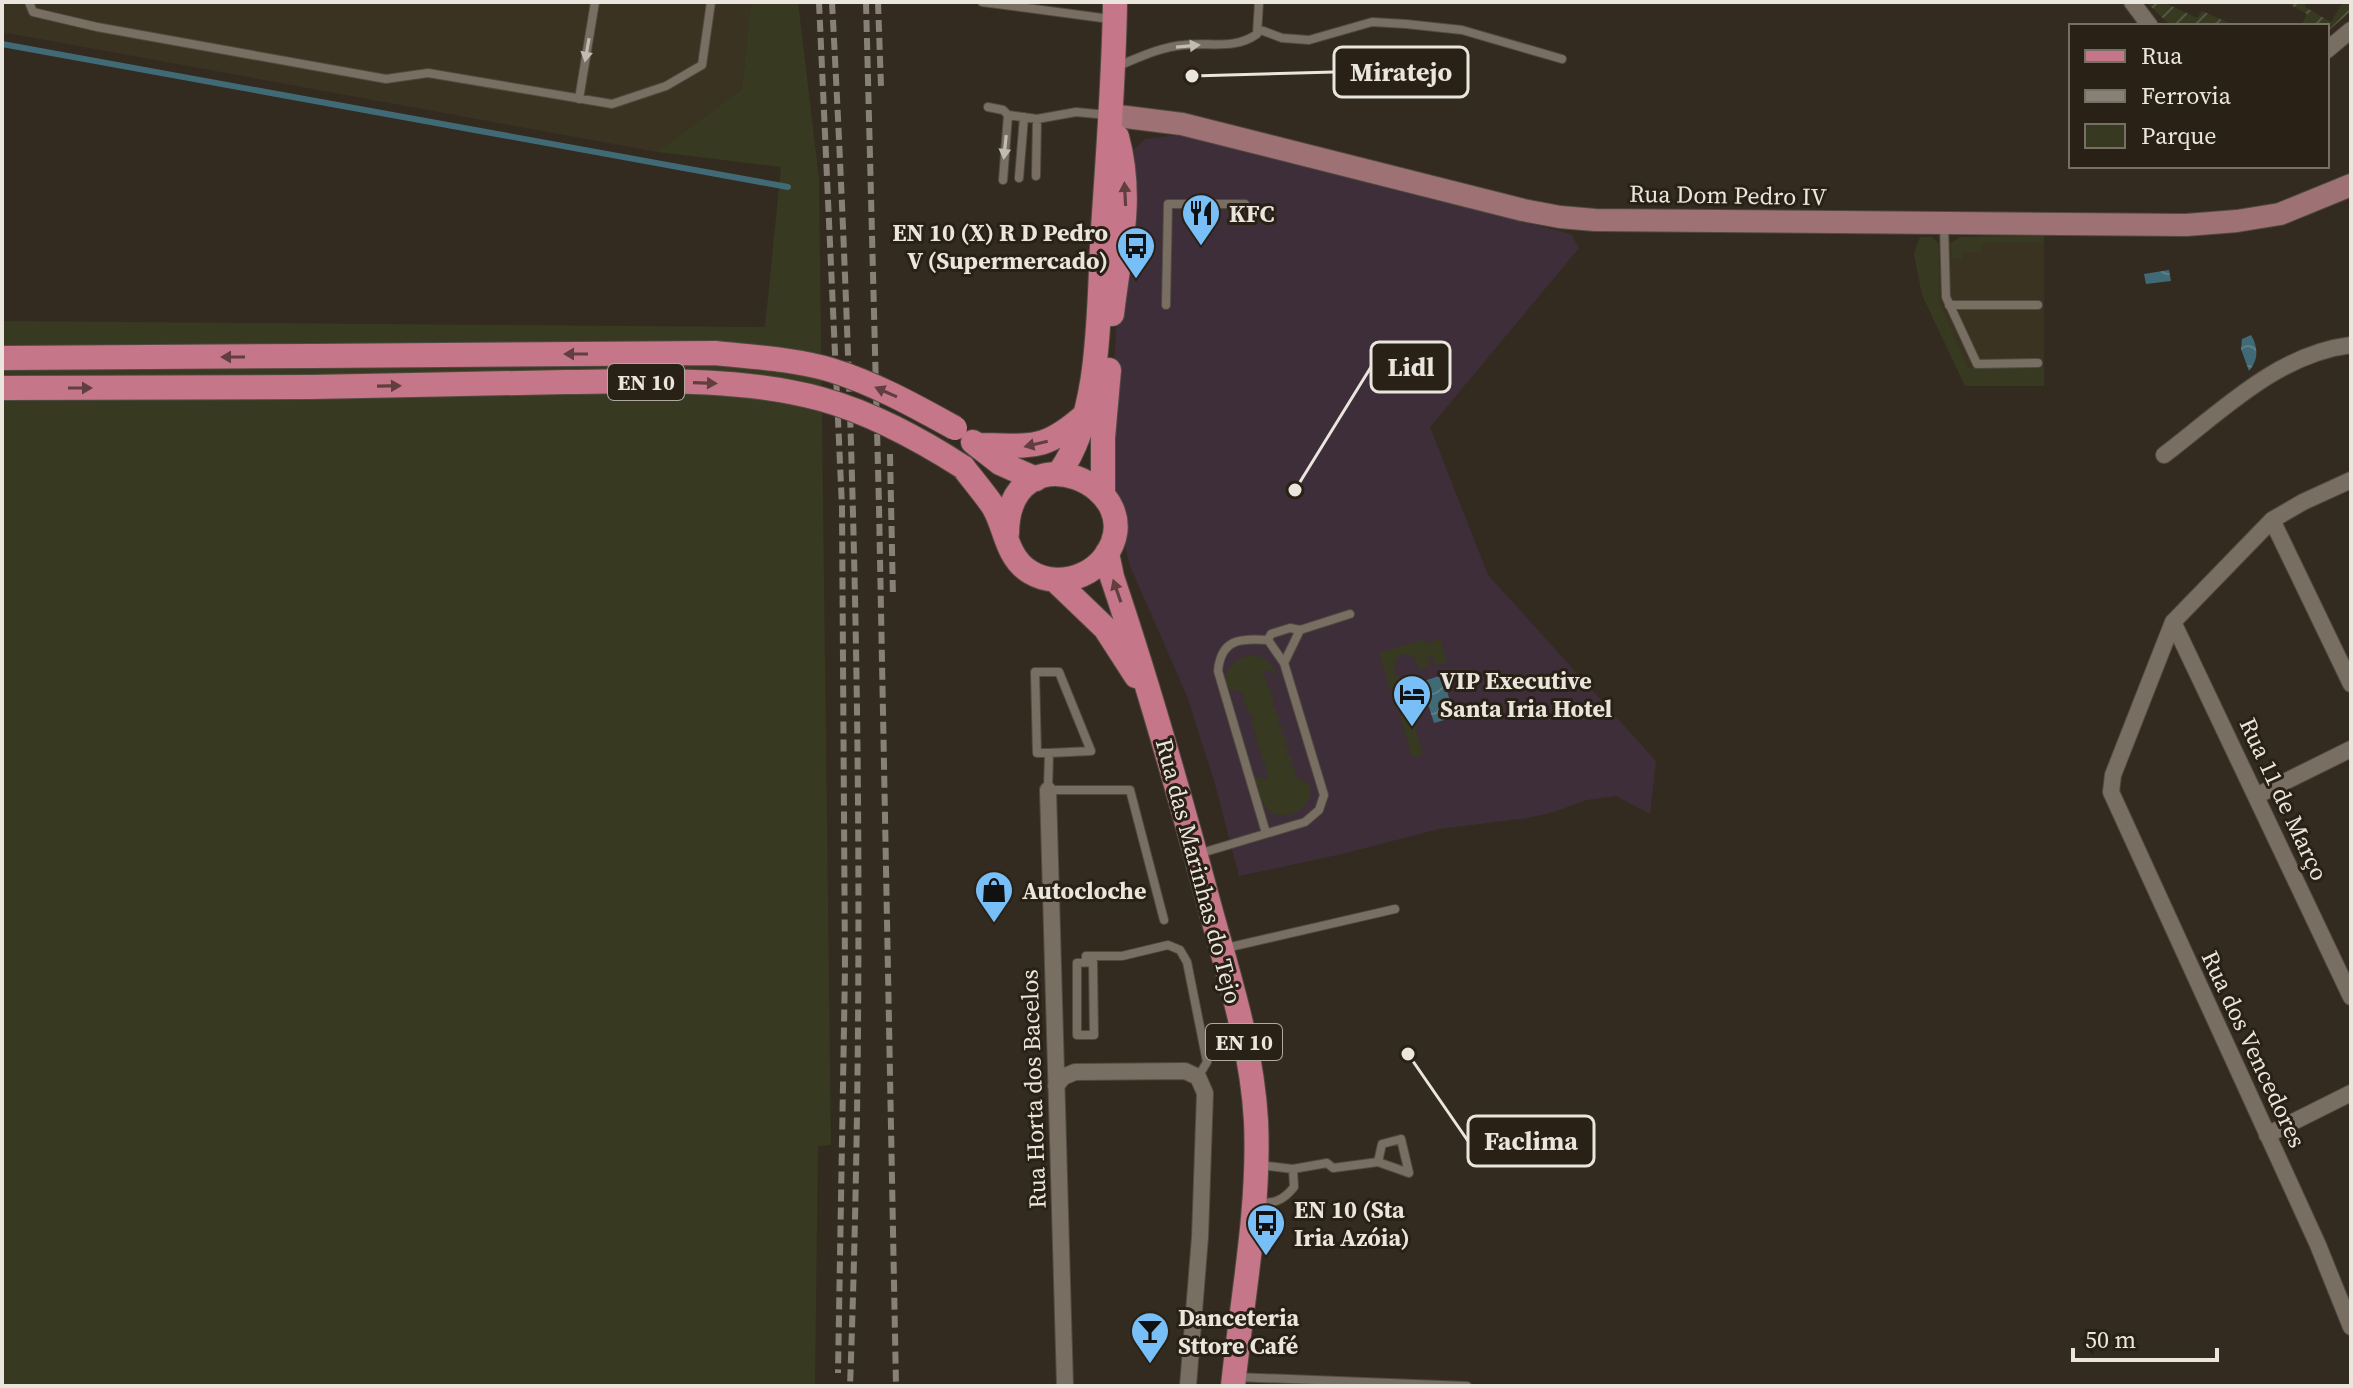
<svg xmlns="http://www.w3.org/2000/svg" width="2353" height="1388" font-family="'Source Serif 4',serif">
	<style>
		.commercial { fill: #3e2e3a }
		.industrial { fill: #3a3322 }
		.green { fill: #373921 }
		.garden { fill: url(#garden-furrows) }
		.water { fill: url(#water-waves) }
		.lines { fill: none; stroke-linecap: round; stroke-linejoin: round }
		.stream { stroke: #3f6a76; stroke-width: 6 }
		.lane-casing { stroke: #514a40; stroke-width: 10 }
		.street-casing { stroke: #514a40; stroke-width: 18 }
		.secondary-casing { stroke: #514a40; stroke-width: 24 }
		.primary-casing { stroke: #514a40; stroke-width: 26 }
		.lane { stroke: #786e62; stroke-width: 8 }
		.street { stroke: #786e62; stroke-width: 16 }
		.secondary { stroke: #9e7275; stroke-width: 22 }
		.primary { stroke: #c57688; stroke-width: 24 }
		.rail { stroke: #868076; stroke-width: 6; stroke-dasharray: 12 6; stroke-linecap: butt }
		.primary-bridge-casing { stroke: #514a40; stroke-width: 26; stroke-linecap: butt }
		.primary-bridge { stroke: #c57688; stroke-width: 24 }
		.oneway { fill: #c2bbb2 }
		.oneway2 { fill: #603f3e }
		.labels { text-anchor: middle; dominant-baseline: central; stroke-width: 6; stroke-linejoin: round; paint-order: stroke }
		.shield { fill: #292116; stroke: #b0aaa1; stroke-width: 2 }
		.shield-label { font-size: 22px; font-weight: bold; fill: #eae5dd }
		.street-label { font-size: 24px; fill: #eae5dd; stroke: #292116 }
		.poi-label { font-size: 24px; font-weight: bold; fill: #eae5dd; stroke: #292116; text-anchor: start }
		.leader { fill: none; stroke: #eae5dd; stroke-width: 3 }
		.callout-dot { fill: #eae5dd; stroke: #292116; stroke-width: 3 }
		.callout { fill: #292116; stroke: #eae5dd; stroke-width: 3 }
		.callout-label { font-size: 26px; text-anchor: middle; font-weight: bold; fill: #eae5dd }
	</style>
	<defs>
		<pattern id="garden-furrows" width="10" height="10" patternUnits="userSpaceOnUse" patternTransform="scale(2)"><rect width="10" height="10" fill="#373921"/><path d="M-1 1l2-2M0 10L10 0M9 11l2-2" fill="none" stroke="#545641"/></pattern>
		<pattern id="water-waves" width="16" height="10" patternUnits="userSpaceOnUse" patternTransform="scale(2)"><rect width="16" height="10" fill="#3f6a76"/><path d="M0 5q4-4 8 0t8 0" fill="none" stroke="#5b7f89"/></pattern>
	</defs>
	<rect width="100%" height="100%" fill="#332b20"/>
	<path class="commercial" d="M1178,135L1571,234L1579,248L1430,427L1488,575L1656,761L1650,814L1616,796L1587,800L1554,812L1528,818L1439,829L1342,854L1239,876L1215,784L1187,696L1130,566L1117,516L1111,419L1126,157L1145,139Z"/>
	<path class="industrial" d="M2,2H751L742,89L657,152L2,32Z
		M2044,236V386H1965L1922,295L1914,254L1920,237H1932L1938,243H1945L1952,242L1959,237Z"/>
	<path class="green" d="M751,2H798L819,178L831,1145L818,1146L815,1386H2V321L765,327L781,167L657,152L742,89Z
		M2044,236V242L1981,243V252H1963L1962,259H1952V243L1959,237Z
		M1920,237H1932L1938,243L1939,302L1968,368L2044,367V386H1965L1922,295L1914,254Z
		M1424,639L1426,644L1440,639L1447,662L1435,665L1432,656L1428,657L1430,666L1418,670C1418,660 1414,655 1404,654L1396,659L1394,672L1401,679L1409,706L1396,709L1379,653Z
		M1254,655C1265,658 1274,663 1277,676L1267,669L1261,676L1268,679L1266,686L1272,689L1269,695L1275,698L1272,705L1277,709L1274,714L1281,718L1277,724L1284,728L1280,734L1287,739L1284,745L1289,748L1286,755L1293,758L1289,764L1296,768L1293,775L1310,784C1313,808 1292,820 1271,813L1262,802L1253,776L1266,779L1268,772L1265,771L1266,764L1262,763L1263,756H1260L1261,749L1257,748L1258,740L1255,739L1256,733L1253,731L1254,725L1251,724L1253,716L1248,714L1249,708L1245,706L1243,693L1226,688C1224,669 1234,657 1254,655Z
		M1411,713L1423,754L1412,758L1400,716Z"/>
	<path class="garden" d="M2146,2H2163L2197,18L2202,11L2236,26H2171Z
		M2285,2H2307L2305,7L2331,22L2343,2H2351V11L2327,32V26H2301L2307,14Z"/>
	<path class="water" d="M2169,270L2171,281L2146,284L2144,274Z
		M2251,335C2258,347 2259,359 2249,371L2241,349L2242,339Z
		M1442,675L1455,717L1434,723L1421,682Z"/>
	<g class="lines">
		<path class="stream" d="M2,44L788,187"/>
		<g class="lane-casing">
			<path id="lane" d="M29,2L33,12L97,27L386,79L428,73L612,104L666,86L702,65L711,2
				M982,2L1110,19
				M1258,29L1282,38L1309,40L1372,22L1406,24L1462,30L1562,59
				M1118,66C1140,57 1161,47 1184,45C1210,42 1235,50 1257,34L1259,2
				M579,99L595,2
				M988,107L1003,110L1008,115L1037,119L1076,112L1108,115
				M1036,176L1037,119
				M1019,178L1024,117
				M1003,180L1008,115
				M1944,226L1946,297L1977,364L2038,363
				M1166,305L1168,204H1245
				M1949,305H2038
				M1268,640L1271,634L1290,628L1300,630L1350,614
				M1284,663L1300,630
				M1049,753L1091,751L1059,672H1035L1037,753H1049L1048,790H1130L1164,920
				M1198,854L1305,822L1319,810L1324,795L1284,663L1268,640C1240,638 1221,639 1218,671L1266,833
				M1226,948L1395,909
				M1086,962V956H1122L1168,945L1180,950L1187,962L1207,1062L1198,1077
				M1093,962L1094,1035H1077V963Z
				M1259,1165L1293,1169L1327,1163L1333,1168L1378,1162L1409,1173L1401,1139L1382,1144L1378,1162
				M1256,1203C1273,1204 1283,1201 1294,1187L1293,1169
				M1235,1377L1467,1386"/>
		</g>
		<g class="street-casing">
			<path id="street" d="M2132,2L2150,26
				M2327,50L2351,30
				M2164,455C2221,412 2277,354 2351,345
				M2351,480L2303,502L2272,520L2173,622L2113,775L2111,792L2318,1245L2351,1327
				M2272,520L2351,684
				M2173,622L2351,997
				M1048,790L1065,1386
				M2256,796L2351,749
				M1056,1086L1063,1077L1075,1072L1185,1071L1198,1077L1205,1093L1200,1237L1188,1386
				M2267,1135L2351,1093"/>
		</g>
		<g class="secondary-casing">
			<path id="secondary" d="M1110,115L1182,124L1523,210L1560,217L1595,220L2186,225L2237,221L2280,214L2351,185"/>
		</g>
		<g class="primary-casing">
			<path id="primary" d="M1112,314C1119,252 1134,199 1117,137
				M2,358L311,356
				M2,388L311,387
				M973,442L1000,463L1036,479
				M977,445C1030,445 1042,453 1085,415
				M963,467C973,480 984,493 993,506C1002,521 1004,537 1012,552C1030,588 1080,588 1104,558C1158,486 1008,424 1007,534
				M1059,473C1103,413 1098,303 1103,229C1108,153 1114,78 1115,2
				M1103,495V438L1109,370
				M1107,553L1112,577C1149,686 1180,796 1210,908C1229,977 1252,1048 1256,1121C1260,1208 1242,1299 1233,1386
				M1056,581L1105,628L1136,676"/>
		</g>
		<use href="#lane" class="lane"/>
		<use href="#street" class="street"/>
		<use href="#secondary" class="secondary"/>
		<use href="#primary" class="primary"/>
		<path class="rail" d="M819,2L842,507L845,969L838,1373
			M832,2C857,462 867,925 850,1386
			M866,2L879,506L896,1386
			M878,2L881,86
			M890,454L893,598"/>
		<g class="primary-bridge-casing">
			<path id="primary-bridge" d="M311,356L715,353C753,357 794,359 831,370C876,384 915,406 955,428
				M311,387C396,385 481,384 566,382C650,381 739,377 821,399C872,413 919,439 963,467"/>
		</g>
		<use href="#primary-bridge" class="primary-bridge"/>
	</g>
	<defs><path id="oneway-solid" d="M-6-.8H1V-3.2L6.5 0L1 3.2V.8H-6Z" transform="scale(2)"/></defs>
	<g class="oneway">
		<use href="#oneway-solid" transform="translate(1188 46) rotate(-5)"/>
		<use href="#oneway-solid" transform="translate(587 50) rotate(100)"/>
		<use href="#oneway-solid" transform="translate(1005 147) rotate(96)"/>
	</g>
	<g class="oneway2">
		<use href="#oneway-solid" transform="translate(1125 194) rotate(-93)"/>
		<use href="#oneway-solid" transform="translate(576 354) rotate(180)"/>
		<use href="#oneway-solid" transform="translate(233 357) rotate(180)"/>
		<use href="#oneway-solid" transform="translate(705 383) rotate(2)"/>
		<use href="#oneway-solid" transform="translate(389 386) rotate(-1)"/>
		<use href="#oneway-solid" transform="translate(80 388)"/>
		<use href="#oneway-solid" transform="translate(886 392) rotate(-156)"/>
		<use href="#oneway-solid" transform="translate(1036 444) rotate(167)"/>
		<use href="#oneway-solid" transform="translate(1117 591) rotate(-109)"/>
	</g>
	<defs>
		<g id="restaurant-pin" transform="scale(2)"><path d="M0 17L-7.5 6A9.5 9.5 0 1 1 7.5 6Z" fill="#78bff8" stroke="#292116"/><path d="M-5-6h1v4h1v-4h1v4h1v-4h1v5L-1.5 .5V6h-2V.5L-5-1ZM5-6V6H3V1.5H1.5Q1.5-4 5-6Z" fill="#111"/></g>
		<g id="bus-pin" transform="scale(2)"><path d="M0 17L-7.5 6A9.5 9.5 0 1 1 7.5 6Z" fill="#78bff8" stroke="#292116"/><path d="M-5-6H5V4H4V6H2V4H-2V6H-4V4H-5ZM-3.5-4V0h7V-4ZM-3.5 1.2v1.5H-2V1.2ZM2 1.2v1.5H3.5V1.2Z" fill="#111"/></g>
		<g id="hotel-pin" transform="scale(2)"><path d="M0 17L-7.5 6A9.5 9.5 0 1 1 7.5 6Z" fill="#78bff8" stroke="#292116"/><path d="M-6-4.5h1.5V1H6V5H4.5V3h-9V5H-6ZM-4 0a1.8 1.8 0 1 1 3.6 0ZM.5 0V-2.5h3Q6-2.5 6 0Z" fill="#111"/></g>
		<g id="shop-pin" transform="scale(2)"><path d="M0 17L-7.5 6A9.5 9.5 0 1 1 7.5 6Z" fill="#78bff8" stroke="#292116"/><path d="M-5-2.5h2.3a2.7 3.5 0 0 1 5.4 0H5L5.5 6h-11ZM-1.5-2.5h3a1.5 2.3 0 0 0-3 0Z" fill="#111"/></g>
		<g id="bar-pin" transform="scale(2)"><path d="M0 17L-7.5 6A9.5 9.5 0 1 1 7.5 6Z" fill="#78bff8" stroke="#292116"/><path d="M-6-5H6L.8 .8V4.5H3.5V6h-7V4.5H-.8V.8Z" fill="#111"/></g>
	</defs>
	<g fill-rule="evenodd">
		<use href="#restaurant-pin" x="1201" y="213"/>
		<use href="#bus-pin" x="1136" y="246"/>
		<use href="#hotel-pin" x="1412" y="694"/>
		<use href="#shop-pin" x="994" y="890"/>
		<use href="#bus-pin" x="1266" y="1223"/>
		<use href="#bar-pin" x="1150" y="1331"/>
	</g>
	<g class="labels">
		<g class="shield">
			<rect x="608" y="364" width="76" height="36" rx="6"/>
			<rect x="1206" y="1024" width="76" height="36" rx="6"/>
		</g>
		<g class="shield-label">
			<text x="646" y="382">EN 10</text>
			<text x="1244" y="1042">EN 10</text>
		</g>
		<g class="street-label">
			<text transform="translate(1728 195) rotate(1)">Rua Dom Pedro IV</text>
			<text transform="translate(2284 799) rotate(65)">Rua 11 de Março</text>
			<text transform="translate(1199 871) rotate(75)">Rua das Marinhas do Tejo</text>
			<text transform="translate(2254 1049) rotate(65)">Rua dos Vencedores</text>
			<text transform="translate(1033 1089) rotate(-92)">Rua Horta dos Bacelos</text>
		</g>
		<g class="poi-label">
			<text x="1229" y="213">KFC</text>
			<text x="1108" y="232" text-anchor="end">EN 10 (X) R D Pedro<tspan x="1108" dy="28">V (Supermercado)</tspan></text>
			<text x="1440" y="680">VIP Executive<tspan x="1440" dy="28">Santa Iria Hotel</tspan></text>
			<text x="1022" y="890">Autocloche</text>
			<text x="1294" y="1209">EN 10 (Sta<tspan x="1294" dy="28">Iria Azóia)</tspan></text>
			<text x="1178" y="1317">Danceteria<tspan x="1178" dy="28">Sttore Café</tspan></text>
		</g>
	</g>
	<path class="leader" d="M1192 76L1334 72M1295 490L1371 367M1408 1054L1468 1141"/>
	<g class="callout-dot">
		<circle cx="1192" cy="76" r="8"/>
		<circle cx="1295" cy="490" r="8"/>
		<circle cx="1408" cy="1054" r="8"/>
	</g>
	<g class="callout">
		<rect x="1334" y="47" width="134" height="50" rx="8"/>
		<rect x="1371" y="342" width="79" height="50" rx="8"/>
		<rect x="1468" y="1116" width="126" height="50" rx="8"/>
	</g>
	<g class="callout-label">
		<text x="1401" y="81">Miratejo</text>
		<text x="1411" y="376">Lidl</text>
		<text x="1531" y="1150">Faclima</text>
	</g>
	<rect width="2353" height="1388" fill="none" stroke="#eae5dd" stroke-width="8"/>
	<rect x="2069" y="24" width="260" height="144" fill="#292116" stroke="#766f66" stroke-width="2"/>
	<rect x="2085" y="50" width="40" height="12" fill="#c57688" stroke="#766f66" stroke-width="2"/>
	<text x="2141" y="64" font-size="24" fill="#eae5dd">Rua</text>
	<rect x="2085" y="90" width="40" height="12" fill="#868076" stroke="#766f66" stroke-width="2"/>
	<text x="2141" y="104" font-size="24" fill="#eae5dd">Ferrovia</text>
	<rect x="2085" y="124" width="40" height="24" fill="#373921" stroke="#766f66" stroke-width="2"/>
	<text x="2141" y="144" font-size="24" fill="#eae5dd">Parque</text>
	<path d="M2073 1348v12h144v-12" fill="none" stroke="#eae5dd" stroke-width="4"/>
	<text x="2085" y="1348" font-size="24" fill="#eae5dd" stroke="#292116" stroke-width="6" paint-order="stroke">50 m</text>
</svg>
